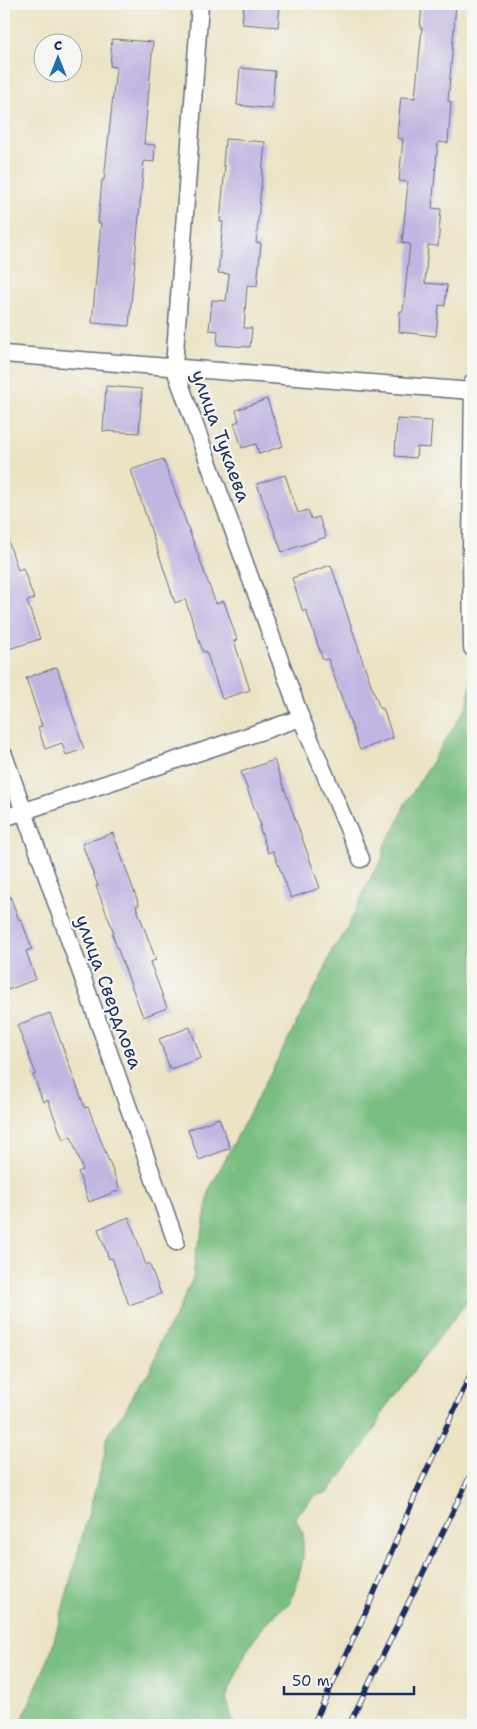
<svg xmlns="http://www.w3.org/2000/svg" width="477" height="1729" font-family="'Shantell Sans',sans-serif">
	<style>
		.forest { fill: #79be81; stroke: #4a7670 }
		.building { fill: #c1b6e1 }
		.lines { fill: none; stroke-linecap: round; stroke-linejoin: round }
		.street-casing { stroke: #646e82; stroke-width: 19 }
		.street { stroke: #fff; stroke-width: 16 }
		.rail-casing { stroke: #1b2f5e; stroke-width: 5.5 }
		.rail { stroke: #f6f6f2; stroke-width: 4; stroke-dasharray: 11; stroke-linecap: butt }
		.labels { text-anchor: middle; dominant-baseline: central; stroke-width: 4.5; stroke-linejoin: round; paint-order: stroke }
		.street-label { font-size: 19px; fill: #1b2f5e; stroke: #f6f6f2 }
	</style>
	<rect width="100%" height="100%" fill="#f6f6f2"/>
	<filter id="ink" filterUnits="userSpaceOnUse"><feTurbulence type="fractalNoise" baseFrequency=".02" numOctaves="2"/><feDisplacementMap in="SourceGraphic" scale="10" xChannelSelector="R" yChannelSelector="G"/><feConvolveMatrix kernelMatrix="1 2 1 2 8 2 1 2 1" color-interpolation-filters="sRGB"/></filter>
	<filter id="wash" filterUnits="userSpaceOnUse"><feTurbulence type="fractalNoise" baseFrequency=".0096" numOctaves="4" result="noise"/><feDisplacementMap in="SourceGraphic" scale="20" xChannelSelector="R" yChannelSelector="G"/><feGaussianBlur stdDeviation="1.12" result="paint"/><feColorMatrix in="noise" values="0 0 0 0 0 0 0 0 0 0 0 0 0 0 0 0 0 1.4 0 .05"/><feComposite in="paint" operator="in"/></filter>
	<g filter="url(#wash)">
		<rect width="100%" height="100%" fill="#ece3c5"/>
		<path class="forest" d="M473,666V1294L385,1408L370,1437L344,1473L327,1493L314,1496C309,1504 302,1508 296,1515L297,1522L303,1533V1558L297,1584L289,1605L280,1610L263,1627L247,1650L226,1698L233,1721L237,1725H20L50,1655L105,1453L106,1439L108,1434L126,1409L137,1386L149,1372L156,1358L160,1341L174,1319L193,1278L196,1250L202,1235L209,1190L324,971L332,950L345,933L372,875L382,860L385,844L397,825L404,806L465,709L468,702Z"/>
		<g id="blocks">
			<path class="building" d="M244,4H280L278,27L242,24Z
				M422,4H456L448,101L451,102L448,143L438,142L432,208L441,209L438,246L428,245L425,283L447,285L445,306L439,305L436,336L399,332L400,311H403L410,244L402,243L408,182L399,181L403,139L397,138L401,97L415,98L422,28H420Z
				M112,39L153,42L144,144L155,145L154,162L144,161L129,326L92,323L101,223H98L102,180H104L116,67L110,66Z
				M240,68L275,71L272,109L237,105Z
				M225,139L265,142L256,243H261L257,286L247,285L244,328H252L250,347L217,345L218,331L209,330L212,300L226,301L229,274L218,273L223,222H220L225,166H223Z
				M106,386L142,389L139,433L103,431Z
				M267,399L283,446L259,454L256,444L242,448L234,423L239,421L236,410Z
				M397,419L432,421L430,448L417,447L416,458L395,456Z
				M163,459L216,604L224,601L237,640L234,641L250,690L222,699L206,651L203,652L185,599L175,603L131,470Z
				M285,475L298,513L308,510L311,519L319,517L326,537L282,552L257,484Z
				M6,535L18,570L23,568L34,599L27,601L40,639L9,649L4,633V536Z
				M331,565L363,662L380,709L383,708L393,738L360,750L328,659L323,660L306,610L303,612L292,578Z
				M57,667L84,749L66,755L62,743L45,749L38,727L42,726L26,678Z
				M274,760L320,888L291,898L273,851L268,853L259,826H261L241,772Z
				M113,833L139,905L136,906L156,960L150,962L167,1008L143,1017L112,934L114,933L96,886H98L82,844Z
				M4,883H5L19,920L21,919L32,949L26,951L36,979L8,990L4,978Z
				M50,1013L85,1108L88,1107L120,1190L89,1202L78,1172L83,1170L71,1136L63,1140L48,1100L43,1102L33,1075L36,1074L17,1025Z
				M190,1027L201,1058L170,1069L159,1039Z
				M219,1118L230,1148L199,1160L188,1130Z
				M129,1217L146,1265L149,1263L161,1294L129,1305L112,1258L109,1259L98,1229Z"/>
		</g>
	</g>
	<g filter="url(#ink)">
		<use href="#blocks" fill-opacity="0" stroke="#646e82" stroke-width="1"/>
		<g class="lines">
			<g class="street-casing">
				<path id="street" d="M200,4L174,367L301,718L361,859
					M4,354L472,391
					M472,648L471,549L473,382
					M4,755L176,1242
					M4,818L301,718"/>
			</g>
			<use href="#street" class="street"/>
			<g class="rail-casing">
				<path id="rail" d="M313,1725L369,1605L418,1489L473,1369
					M349,1725L473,1470"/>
			</g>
			<use href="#rail" class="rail"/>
		</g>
	</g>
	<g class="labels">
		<g class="street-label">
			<text transform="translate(221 436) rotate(70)">улица Тукаева</text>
			<text transform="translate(109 992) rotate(70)">улица Свердлова</text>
		</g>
	</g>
	<rect width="477" height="1729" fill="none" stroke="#f6f6f2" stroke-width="20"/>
	<g transform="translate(58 58)"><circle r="24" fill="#f6f6f2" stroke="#9ea6b7"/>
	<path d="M0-4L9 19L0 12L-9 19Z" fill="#1f6fb2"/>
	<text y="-8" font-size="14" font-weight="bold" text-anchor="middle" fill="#1b2f5e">С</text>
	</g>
	<path d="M284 1686v8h130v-8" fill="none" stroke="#1b2f5e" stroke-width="2.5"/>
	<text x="292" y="1686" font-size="15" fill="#1b2f5e" stroke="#f6f6f2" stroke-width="4" paint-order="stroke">50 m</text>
</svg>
